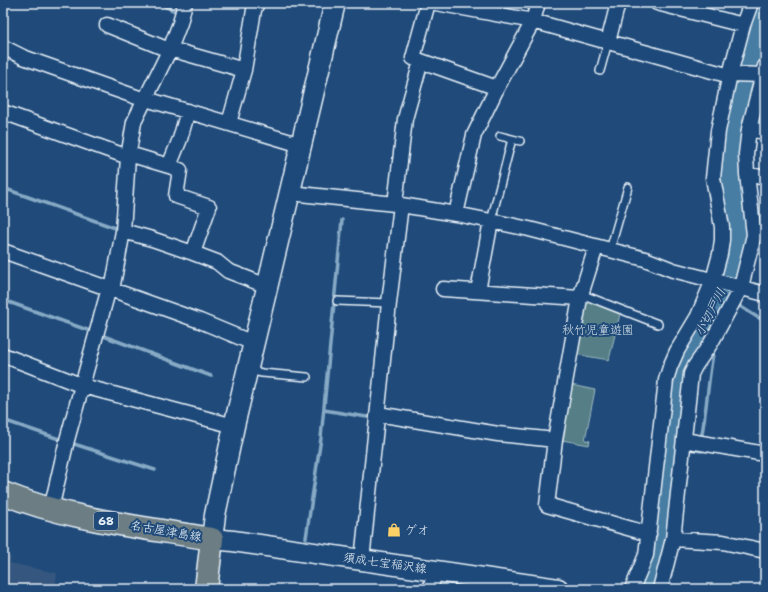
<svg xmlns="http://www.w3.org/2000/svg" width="768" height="592" font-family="'Shantell Sans','Klee One',sans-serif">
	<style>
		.built { fill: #34577e }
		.green { fill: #547e86; stroke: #9eb8bf }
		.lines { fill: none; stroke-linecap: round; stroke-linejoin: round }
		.stream { stroke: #87aac5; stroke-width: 3.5 }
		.river { stroke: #467ba3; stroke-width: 22 }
		.lane-casing { stroke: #e8f1f8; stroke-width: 10 }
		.street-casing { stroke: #e8f1f8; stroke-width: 17 }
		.secondary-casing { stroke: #e8f1f8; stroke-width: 23 }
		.primary-casing { stroke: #e8f1f8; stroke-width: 25 }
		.lane { stroke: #1f4a7a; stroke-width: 7 }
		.street { stroke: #1f4a7a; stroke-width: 14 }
		.secondary { stroke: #1f4a7a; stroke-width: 20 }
		.primary { stroke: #6c7e84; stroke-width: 22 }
		.labels { text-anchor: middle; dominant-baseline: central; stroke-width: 4; stroke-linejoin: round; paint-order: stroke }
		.shield { fill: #1f4a7a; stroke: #acbfd2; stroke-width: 1 }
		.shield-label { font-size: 11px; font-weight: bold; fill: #e8f1f8 }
		.park-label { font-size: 12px; fill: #d2e0e7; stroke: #1f4a7a }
		.poi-label { font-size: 12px; fill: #e8f1f8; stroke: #1f4a7a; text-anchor: start }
		.street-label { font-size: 12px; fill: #e8f1f8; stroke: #1f4a7a }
		.water-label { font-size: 13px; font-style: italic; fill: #d0dfeb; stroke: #1f4a7a }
	</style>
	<rect width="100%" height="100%" fill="#1f4a7a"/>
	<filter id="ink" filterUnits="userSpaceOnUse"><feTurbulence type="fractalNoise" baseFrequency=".025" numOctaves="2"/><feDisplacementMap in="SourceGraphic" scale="8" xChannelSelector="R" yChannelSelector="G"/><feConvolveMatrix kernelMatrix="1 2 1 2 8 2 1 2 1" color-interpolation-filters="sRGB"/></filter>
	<g filter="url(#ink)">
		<path class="built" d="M3,555L11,557L10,563L57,573L55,589H3Z"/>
		<path class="green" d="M585,300L620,314L609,360L574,354Z
			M571,385L595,390L585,440L590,441L589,445L562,440Z"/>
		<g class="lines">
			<path class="stream" d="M157,3L177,12
				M3,188L118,229V228
				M3,300L93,332
				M738,305L757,317L765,320
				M101,335L211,376
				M324,410L373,418
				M3,420L62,440
				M701,439C707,409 708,379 714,349
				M71,443L155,470
				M671,444L679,445
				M686,447L688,449L701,451L707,450
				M306,538L321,438L342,220"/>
			<path class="river" d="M646,589L653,575L662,538L677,383L686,358L722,293L735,251L737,225L732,188L731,157L735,119L744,89L749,57L758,27L765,10"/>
			<g class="lane-casing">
				<path id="lane" d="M600,71L608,42
					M500,136L520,141
					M491,221L512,139
					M754,235L765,237
					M610,250L628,187
					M581,294L658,324
					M337,301L389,303
					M248,370L262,373L307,377"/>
			</g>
			<g class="street-casing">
				<path id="street" d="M436,3L533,21L730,76
					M657,3L743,25
					M107,25L169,50
					M608,42L618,3
					M3,47L23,57L145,100
					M170,49L244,70
					M421,61L413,58L428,3
					M730,74L765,75
					M146,99L301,145
					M188,111L180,139L169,166L180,170L176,196L209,207L193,253
					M3,112L128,157
					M229,123L244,70L254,10L257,3
					M749,129L765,132
					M129,154L169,166
					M747,174L765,178
					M290,193L395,204L456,214L491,221L529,229L645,259L673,270L765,294
					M395,204L405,119L421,61L497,88L533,21L538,3
					M456,214L474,135L497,88
					M123,231L152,239L193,253L217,262L228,271L267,286
					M596,247L580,298L555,440L547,505L649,534
					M3,251L200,321L253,343
					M443,289L580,298
					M112,290L123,231L128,157L134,122L170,49L180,23L185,3
					M478,291L491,221
					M3,355L83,386L234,426
					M378,414L498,434L555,440
					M684,440L765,454
					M51,509L67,440L109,288
					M673,539L723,542L765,551
					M362,560L389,303L401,205
					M430,589L436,570
					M632,589L646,555L666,380L670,367L677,351L698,316L713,280L720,254L722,240V227L713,178L718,131L730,74L743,25L751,3
					M660,589L673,539L691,374L695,366L711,343L741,287L754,235L747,174L746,154L749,129L765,66"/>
			</g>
			<g class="secondary-casing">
				<path id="secondary" d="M335,3L234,426L215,515L212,539L233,541L558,589"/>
			</g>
			<g class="primary-casing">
				<path id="primary" d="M3,493C69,520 142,527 212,539L206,589"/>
			</g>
			<use href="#lane" class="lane"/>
			<use href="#street" class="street"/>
			<use href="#secondary" class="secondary"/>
			<use href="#primary" class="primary"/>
		</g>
	</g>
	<defs>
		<g id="shop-bare" transform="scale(1.08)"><path d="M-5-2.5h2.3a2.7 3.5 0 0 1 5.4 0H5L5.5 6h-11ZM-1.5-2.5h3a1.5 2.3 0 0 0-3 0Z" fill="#ffd166" stroke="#1f4a7a" stroke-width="2.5" paint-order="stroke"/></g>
	</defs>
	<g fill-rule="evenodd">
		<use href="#shop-bare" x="394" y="530"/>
	</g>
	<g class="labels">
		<rect class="shield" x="94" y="512" width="24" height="18" rx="3"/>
		<g class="shield-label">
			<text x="106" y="521">68</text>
		</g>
		<g class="park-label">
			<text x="598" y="330">秋竹児童遊園</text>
		</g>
		<g class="poi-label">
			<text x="405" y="530">ゲオ</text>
		</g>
		<g class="street-label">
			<text transform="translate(166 531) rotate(10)">名古屋津島線</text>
			<text transform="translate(385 563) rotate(8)">須成七宝稲沢線</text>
		</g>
		<g class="water-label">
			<text transform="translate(710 312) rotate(-63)">小切戸川</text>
		</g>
	</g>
	<rect width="768" height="592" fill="none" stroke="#1f4a7a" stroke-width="16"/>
	<rect x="8" y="8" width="752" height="576" fill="none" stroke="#e8f1f8" stroke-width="1.5" filter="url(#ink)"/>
</svg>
